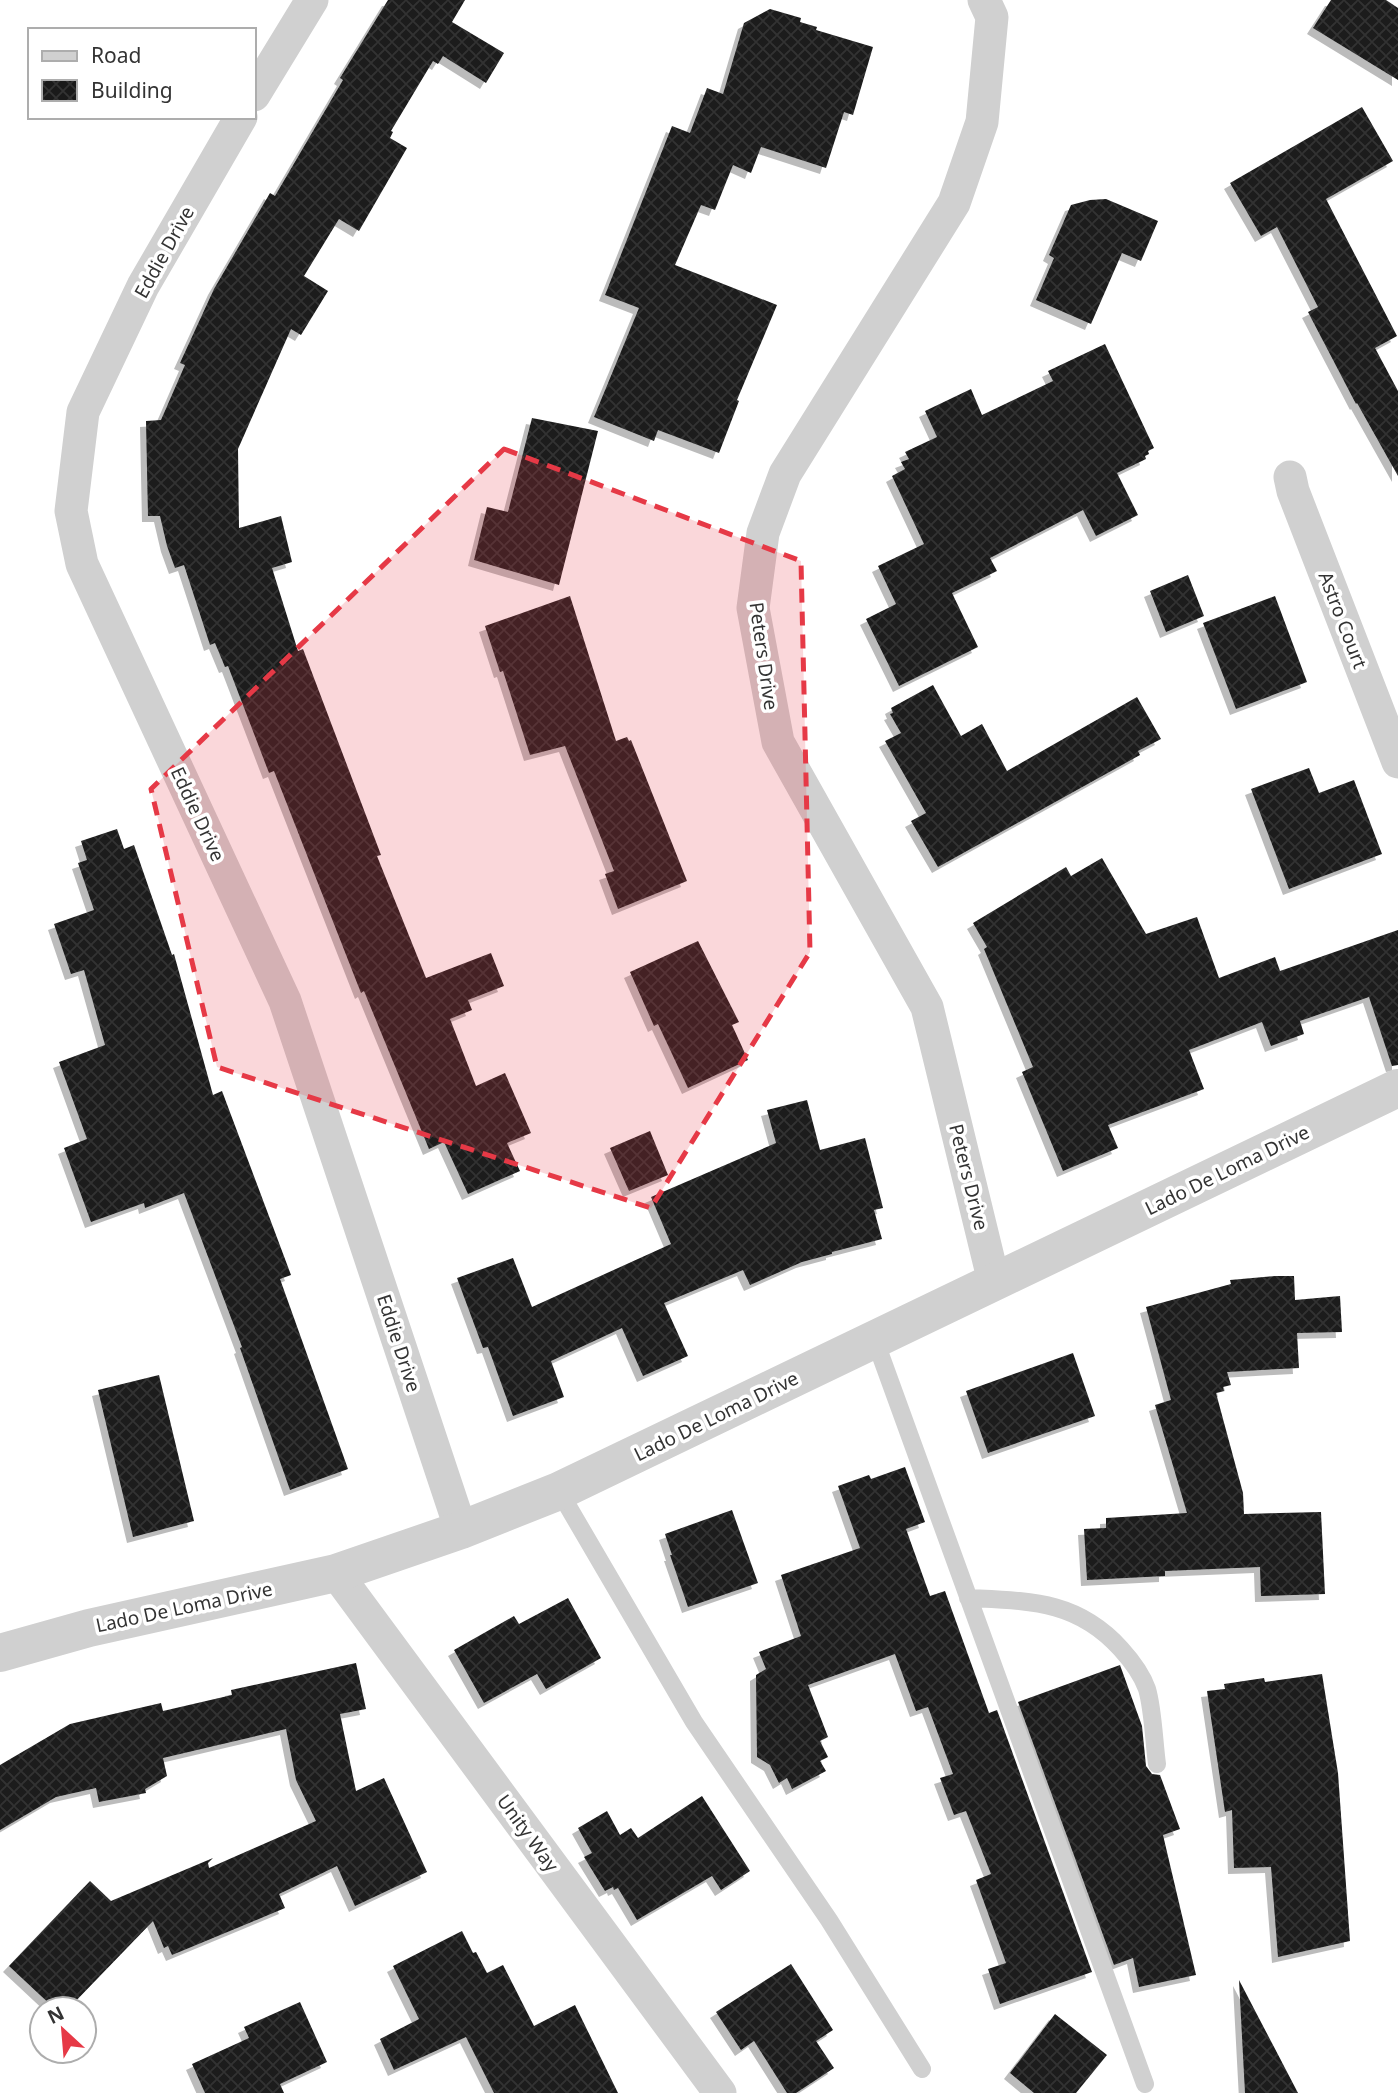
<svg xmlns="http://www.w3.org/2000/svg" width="1398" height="2093" font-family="'Noto Sans',sans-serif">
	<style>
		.building { fill: url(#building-cross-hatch); filter: url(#shadow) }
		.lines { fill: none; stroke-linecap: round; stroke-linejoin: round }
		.service { stroke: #d0d0d0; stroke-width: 18 }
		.minor { stroke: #d0d0d0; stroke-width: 33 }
		.tertiary { stroke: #d0d0d0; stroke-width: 38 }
		.marked { fill: #e63946; fill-opacity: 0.2; stroke: #e63946; stroke-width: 5; stroke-dasharray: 14 9; stroke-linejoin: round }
		.labels { text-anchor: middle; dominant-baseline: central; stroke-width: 7; stroke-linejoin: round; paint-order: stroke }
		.street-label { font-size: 19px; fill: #333; stroke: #fff }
	</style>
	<defs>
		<pattern id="building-cross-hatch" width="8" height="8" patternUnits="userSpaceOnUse" patternTransform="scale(1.75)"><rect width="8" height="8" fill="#1a1a1a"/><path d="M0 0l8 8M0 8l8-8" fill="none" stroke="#333"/></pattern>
		<filter id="shadow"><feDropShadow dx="-6" dy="6" stdDeviation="0" flood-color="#0004"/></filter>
	</defs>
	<rect width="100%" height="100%" fill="#fff"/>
	<path class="building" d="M388,0H465L452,22L504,53L486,83L443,56L438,64L433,61L391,131L393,132L390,138L407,148L359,231L339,219L304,276L328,291L301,335L291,329L238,449L239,528L281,516L292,562L272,568L298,651L303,649L381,855L377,856L426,978L491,953L504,986L468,1000L472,1010L450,1019L476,1086L505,1073L531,1133L507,1143L520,1171L468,1194L444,1142L429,1149L364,991L361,993L274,771L269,773L228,666L225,667L215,643L210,645L184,565L175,568L167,546L160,516H148L146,421L161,420L185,365L180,363L214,289L270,193L275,196L343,80L340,78Z
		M1331,0H1386L1398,8V80L1313,28Z
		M770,9L801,18L800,22L817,27L816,30L873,47L853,115L844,112L826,168L761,147L751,173L733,165L715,210L701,205L675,265L777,305L737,400L739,401L719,453L658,430L654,441L594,417L639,308L605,295L672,126L690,133L707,88L723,94L744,23Z
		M1362,107L1393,161L1326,199L1397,336L1375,348L1398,391V476L1357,403L1356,404L1308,312L1318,307L1277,227L1261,236L1230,183Z
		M1106,199L1158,221L1141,261L1122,253L1091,324L1036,300L1054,258L1049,255L1071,205L1090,200Z
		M1105,344L1154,448L1148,451L1149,454L1145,456L1146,459L1117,473L1138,515L1096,536L1083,510L990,558L997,571L952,593L978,647L899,686L866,619L896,604L878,566L924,544L892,476L905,469L901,462L909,459L905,452L937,437L925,411L971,389L982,415L1053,381L1048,371Z
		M532,418L598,431L559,585L474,560L487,507L508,512Z
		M1188,575L1204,616L1166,632L1150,591Z
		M570,596L616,741L627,737L629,741L631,740L687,881L618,909L605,874L614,871L565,746L530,755L503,671L500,672L485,626Z
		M1275,596L1307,682L1236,709L1203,623Z
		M933,685L961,736L982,724L1007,771L1137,697L1161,739L1138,751L1140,755L938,867L911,821L926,813L885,741L901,733L890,714L893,713L891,708Z
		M1309,768L1319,793L1354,780L1382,854L1289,889L1251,789Z
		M117,829L124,849L134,845L172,955L174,954L213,1095L222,1091L291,1275L280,1279L348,1469L290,1490L240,1348L242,1347L184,1193L145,1208L144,1203L91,1222L64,1148L87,1139L59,1062L105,1045L84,970L71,974L54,924L94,910L78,863L87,860L81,841Z
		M1102,858L1146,934L1197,917L1219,978L1275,957L1280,971L1398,930V1065L1392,1066L1369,997L1300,1021L1304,1034L1271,1046L1262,1022L1189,1050L1204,1089L1108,1125L1118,1148L1063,1171L1022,1072L1033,1067L984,949L987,947L973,923L1066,867L1071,876Z
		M698,941L739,1022L732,1025L748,1060L688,1088L658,1024L654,1026L630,972Z
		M807,1100L820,1150L865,1138L883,1208L874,1210L882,1239L832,1252V1254L802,1262L750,1285L743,1270L664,1303L688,1356L643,1376L622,1328L551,1361L564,1397L513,1416L488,1347L483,1348L457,1278L513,1258L532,1307L671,1244L651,1197L776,1143L767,1110Z
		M650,1131L668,1175L629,1191L610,1148Z
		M1275,1276H1294L1295,1300L1340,1296L1342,1332L1297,1333L1299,1368L1227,1372L1231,1385L1223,1387L1224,1391L1216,1393L1243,1493L1244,1514L1321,1512L1325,1594L1261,1596L1260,1567L1165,1571V1576L1087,1580L1084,1529L1106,1528V1518L1187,1513L1155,1405L1171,1400L1146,1307L1231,1284L1230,1280Z
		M1073,1353L1095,1416L988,1453L966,1391Z
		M159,1375L194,1521L133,1537L98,1390Z
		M905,1467L925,1522L906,1529L930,1596L945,1591L989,1713L997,1710L1092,1972L1000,2004L988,1969L1006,1963L976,1880L991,1874L966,1811L954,1815L940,1778L953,1774L928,1707L916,1711L895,1654L808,1685L828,1737L820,1741L828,1757L820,1761L826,1771L792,1789L787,1778L779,1783L770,1765L757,1757L756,1675L766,1669L759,1652L801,1636L781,1575L860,1548L838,1486L869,1475L871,1479Z
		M732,1510L758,1583L688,1607L670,1555H672L665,1534Z
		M568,1598L601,1658L546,1689L537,1674L484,1703L454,1650L514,1616L519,1624Z
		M356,1663L366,1709L340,1714L356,1791L384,1778L427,1872L355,1906L337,1866L279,1894L285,1908L172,1955L168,1946L164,1948L153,1921L68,2009H55L9,1966L90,1881L111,1901L213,1858L208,1863L209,1868L316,1821L296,1780L286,1729L163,1758L167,1776L145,1789L146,1793L99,1802L96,1788L56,1797L0,1830V1765L70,1724L161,1703L163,1711L232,1695L231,1690Z
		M1120,1665L1142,1726L1146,1766L1152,1774L1160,1775L1180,1829L1163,1835L1196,1975L1139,1987L1133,1958L1114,1965L1018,1702Z
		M1322,1674L1338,1773L1350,1941L1278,1957L1271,1867L1234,1868L1232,1810L1225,1812L1207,1691L1225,1689L1224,1684L1264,1678L1265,1682Z
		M702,1796L750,1871L721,1890L712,1876L637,1920L618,1888L614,1890L613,1887L605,1891L584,1857L592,1853L578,1828L607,1811L620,1835L631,1828L638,1838Z
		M462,1931L473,1953L476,1952L487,1973L503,1965L534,2026L575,2005L618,2093H494L466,2037L394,2070L380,2039L419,2019L393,1966Z
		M791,1964L833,2030L816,2041L834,2068L796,2093H787L754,2041L741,2050L716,2012Z
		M1239,1980L1298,2093H1245Z
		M300,2002L327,2062L280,2084L284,2093H205L192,2064L249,2038L244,2027Z
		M1055,2014L1107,2055L1076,2093H1034L1010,2073Z"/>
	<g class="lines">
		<path class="service" d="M875,1340L1145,2084
			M559,1491L694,1722L829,1920L922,2069
			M968,1598C1029,1601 1077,1600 1121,1649C1131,1660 1142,1675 1147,1689C1153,1709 1154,1742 1157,1764"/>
		<path class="minor" d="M984,0L992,17L982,122L954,203L785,474L763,533L753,608L778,742L927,1007L994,1282
			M254,95L312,0
			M241,117L143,286L83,412L71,511L82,564L285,1001L461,1530
			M1290,477L1293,491L1398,762
			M336,1573L720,2093"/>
		<path class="tertiary" d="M0,1653L89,1628L336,1573L461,1530L559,1491L1398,1088"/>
	</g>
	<path class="marked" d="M504,449L801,561L810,952L651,1208L217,1067L151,789Z"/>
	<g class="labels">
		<g class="street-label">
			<text transform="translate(164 252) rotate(-61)">Eddie Drive</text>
			<text transform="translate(1343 620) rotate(69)">Astro Court</text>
			<text transform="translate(764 656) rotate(82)">Peters Drive</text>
			<text transform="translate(198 814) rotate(65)">Eddie Drive</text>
			<text transform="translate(1227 1170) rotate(-26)">Lado De Loma Drive</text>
			<text transform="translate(969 1177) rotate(76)">Peters Drive</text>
			<text transform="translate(399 1343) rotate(72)">Eddie Drive</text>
			<text transform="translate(716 1416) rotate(-26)">Lado De Loma Drive</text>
			<text transform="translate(184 1607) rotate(-12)">Lado De Loma Drive</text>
			<text transform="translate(528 1833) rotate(54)">Unity Way</text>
		</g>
	</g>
	<rect x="28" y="28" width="228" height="91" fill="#ffffff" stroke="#adadad" stroke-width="2"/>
	<rect x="42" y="51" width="35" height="10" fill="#d0d0d0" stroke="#adadad" stroke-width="2"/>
	<text x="91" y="63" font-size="21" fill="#333333">Road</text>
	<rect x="42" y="80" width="35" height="21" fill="url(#building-cross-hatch)" stroke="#adadad" stroke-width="2"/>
	<text x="91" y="98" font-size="21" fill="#333333">Building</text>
	<g transform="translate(63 2030) rotate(334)"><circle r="33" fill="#ffffff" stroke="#adadad" stroke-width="2"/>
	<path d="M0-5L12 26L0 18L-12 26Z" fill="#e63946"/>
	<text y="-10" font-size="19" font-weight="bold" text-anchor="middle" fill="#333333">N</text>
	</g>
</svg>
